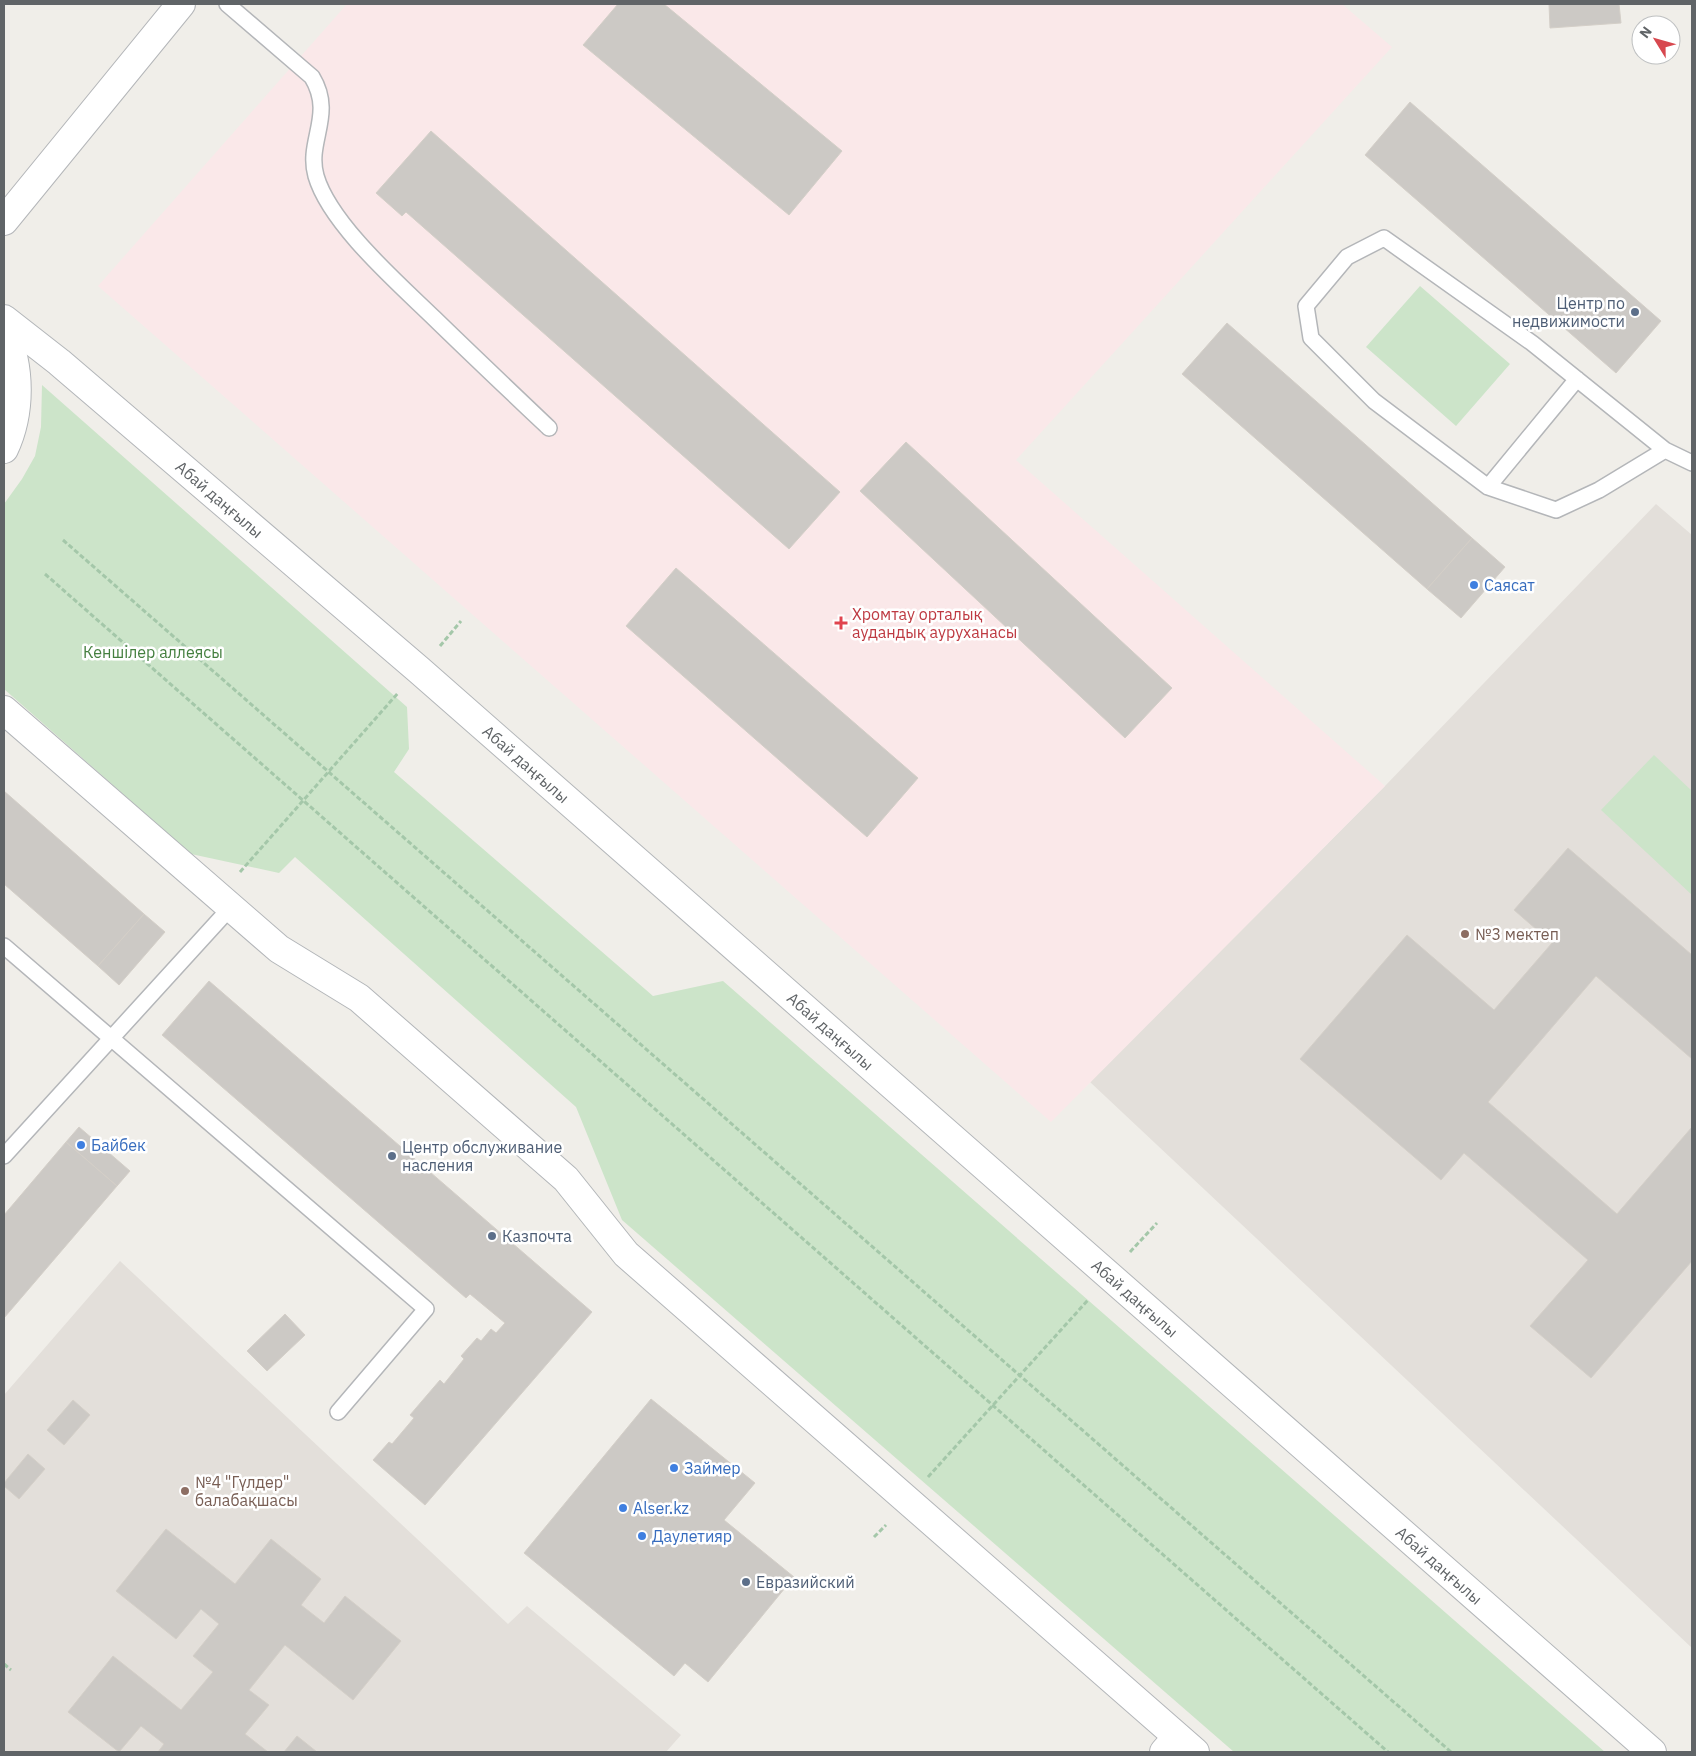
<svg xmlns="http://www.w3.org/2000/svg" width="1696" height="1756" font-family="'IBM Plex Sans',sans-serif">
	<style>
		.education { fill: #e3dfda }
		.medical { fill: #fae8e9 }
		.green { fill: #cce4c9 }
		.building { fill: #ccc9c5; stroke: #d4cfc8 }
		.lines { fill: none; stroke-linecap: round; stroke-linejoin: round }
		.lane-casing { stroke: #b4b6b9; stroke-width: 18 }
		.street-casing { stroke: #b4b6b9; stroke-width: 30 }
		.secondary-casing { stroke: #b3b6b9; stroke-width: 30 }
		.path { stroke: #a4c7a9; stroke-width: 3; stroke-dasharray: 5 2.5; stroke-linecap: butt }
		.lane { stroke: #fff; stroke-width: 15 }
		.street { stroke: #fff; stroke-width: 28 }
		.secondary { stroke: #fff; stroke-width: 28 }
		.service-dot { fill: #5c6f8a; stroke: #fff; stroke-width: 2 }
		.shop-dot { fill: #3f7fe0; stroke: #fff; stroke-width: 2 }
		.health-dot { fill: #e0444e; stroke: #fff; stroke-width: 2 }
		.education-dot { fill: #8d6e63; stroke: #fff; stroke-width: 2 }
		.labels { text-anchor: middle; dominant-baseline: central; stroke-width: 5; stroke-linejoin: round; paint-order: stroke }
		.service-label { font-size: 16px; fill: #4e5e75; stroke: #fff; text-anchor: start }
		.street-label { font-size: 16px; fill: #606467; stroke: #fff }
		.shop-label { font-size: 16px; fill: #366cbe; stroke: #fff; text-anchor: start }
		.health-label { font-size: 16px; fill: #be3a42; stroke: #fff; text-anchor: start }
		.park-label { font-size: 16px; fill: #447f3f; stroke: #fff }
		.education-label { font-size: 16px; fill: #785e54; stroke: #fff; text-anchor: start }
	</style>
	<rect width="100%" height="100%" fill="#f0eee9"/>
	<path class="education" d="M1656,504L1692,535V1648L1090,1082L1385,786Z
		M120,1261L508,1624L527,1606L681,1735L666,1752H4V1395Z"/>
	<path class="medical" d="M347,4H1342L1392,47L1016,460L1385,786L1051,1122L98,286Z"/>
	<path class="green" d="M1420,286L1510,364L1456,426L1366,347Z
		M42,385L407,707L409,749L394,772L653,996L723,981L1605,1752H1234L622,1220L576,1107L295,857L279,873L191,854L4,689V504L22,479L35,456L41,427Z
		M1654,755L1692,791V895L1601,810Z"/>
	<path class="building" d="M618,4H664L842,151L789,215L583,45Z
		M1549,4H1619L1621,23L1550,28Z
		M1410,102L1661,321L1616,373L1365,155Z
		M431,131L840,492L789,549L406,212L402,216L376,193Z
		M1227,323L1472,538L1427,589L1182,374Z
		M906,442L1172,688L1125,738L860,491Z
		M1472,538L1505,567L1461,618L1427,589Z
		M676,568L918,778L867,837L626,626Z
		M4,791L144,914L98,966L4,884Z
		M1568,848L1692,955V1059L1596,976L1488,1102L1617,1214L1692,1127V1261L1591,1378L1530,1326L1588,1260L1464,1153L1441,1180L1300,1059L1407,935L1494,1010L1552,943L1514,910Z
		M144,914L165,932L119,985L98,966Z
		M209,981L592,1312L425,1505L373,1460L389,1442L392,1444L414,1418L410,1415L440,1380L444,1384L464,1359L461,1356L477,1338L481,1341L491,1329L496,1333L505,1323L470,1294L466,1298L162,1035Z
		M79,1127L130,1171L117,1186L66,1142Z
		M66,1142L117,1186L4,1318V1215Z
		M285,1314L305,1335L267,1371L247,1351Z
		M651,1399L755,1483L724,1520L794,1577L708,1682L685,1663L674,1676L524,1553Z
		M73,1400L90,1415L64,1445L47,1430Z
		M28,1454L45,1469L19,1499L4,1486V1483Z
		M166,1529L235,1584L271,1539L321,1579L301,1605L324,1623L345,1596L401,1641L353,1700L285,1645L249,1690L269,1705L245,1734L268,1752H158L164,1744L141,1726L119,1752L68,1712L113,1656L181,1710L213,1672L193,1656L219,1624L201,1609L176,1639L116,1591Z
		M297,1736L317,1752H284Z"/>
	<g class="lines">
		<g class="lane-casing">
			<path id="lane" d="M227,4L312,77C335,115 306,141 316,176C330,224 398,283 434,318C472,355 510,391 549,428
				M1665,450L1599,490L1556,510L1488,487L1374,401L1311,338L1306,306L1347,257L1384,238L1532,343L1665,450L1692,463
				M1488,487L1577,379
				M4,946L426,1309L338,1412
				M4,1156L231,907"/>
		</g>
		<g class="street-casing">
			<path id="street" d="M4,221L181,4
				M1164,1752L1177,1737"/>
		</g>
		<g class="secondary-casing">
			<g id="secondary">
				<path id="s1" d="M4,319L59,362L419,670L1652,1752"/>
				<path d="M4,330C21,367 21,413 4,449"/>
				<path d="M4,710L279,949L359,998L566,1179L626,1254L1195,1752"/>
			</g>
		</g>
		<path class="path" d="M63,540L1451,1752
			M45,574L1388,1752
			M440,646L461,621
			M240,872L398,693
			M1130,1252L1157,1223
			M928,1477L1088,1300
			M874,1537L886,1525
			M4,1664L11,1670"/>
		<use href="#lane" class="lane"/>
		<use href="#street" class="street"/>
		<use href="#secondary" class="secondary"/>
	</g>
	<g class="service-dot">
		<circle cx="1635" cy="312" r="5"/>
		<circle cx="392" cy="1156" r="5"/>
		<circle cx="492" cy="1236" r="5"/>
		<circle cx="746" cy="1582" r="5"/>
	</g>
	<g class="shop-dot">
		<circle cx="1474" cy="585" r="5"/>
		<circle cx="81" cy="1145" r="5"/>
		<circle cx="674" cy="1468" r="5"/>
		<circle cx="623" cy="1508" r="5"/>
		<circle cx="642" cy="1536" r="5"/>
	</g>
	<path class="health-dot" d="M838.5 615.5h5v5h5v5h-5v5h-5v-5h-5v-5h5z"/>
	<g class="education-dot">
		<circle cx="1465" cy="934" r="5"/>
		<circle cx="185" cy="1491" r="5"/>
	</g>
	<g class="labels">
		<g class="service-label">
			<text x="1625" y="303" text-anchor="end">Центр по<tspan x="1625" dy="18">недвижимости</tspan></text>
			<text x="402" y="1147">Центр обслуживание<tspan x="402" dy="18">насления</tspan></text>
			<text x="502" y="1236">Казпочта</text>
			<text x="756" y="1582">Евразийский</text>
		</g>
		<g class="street-label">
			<text stroke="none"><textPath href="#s1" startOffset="281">Абай даңғылы</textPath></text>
			<text stroke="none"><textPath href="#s1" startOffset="686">Абай даңғылы</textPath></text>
			<text stroke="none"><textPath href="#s1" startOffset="1091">Абай даңғылы</textPath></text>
			<text stroke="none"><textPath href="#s1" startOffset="1496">Абай даңғылы</textPath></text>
			<text stroke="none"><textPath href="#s1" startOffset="1901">Абай даңғылы</textPath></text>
		</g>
		<g class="shop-label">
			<text x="1484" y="585">Саясат</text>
			<text x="91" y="1145">Байбек</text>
			<text x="684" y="1468">Займер</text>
			<text x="633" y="1508">Alser.kz</text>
			<text x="652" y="1536">Даулетияр</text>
		</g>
		<g class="health-label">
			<text x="852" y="614">Хромтау орталық<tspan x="852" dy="18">аудандық ауруханасы</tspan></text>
		</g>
		<g class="park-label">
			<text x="153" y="652">Кеншілер аллеясы</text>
		</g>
		<g class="education-label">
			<text x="1475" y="934">№3 мектеп</text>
			<text x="195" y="1482">№4 "Гүлдер"<tspan x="195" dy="18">балабақшасы</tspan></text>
		</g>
	</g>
	<rect width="1696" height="1756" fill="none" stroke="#606467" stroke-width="10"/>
	<g transform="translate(1656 40) rotate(307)"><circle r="24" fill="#ffffff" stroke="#bfc1c2"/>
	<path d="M0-4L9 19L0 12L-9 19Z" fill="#d7484f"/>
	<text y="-8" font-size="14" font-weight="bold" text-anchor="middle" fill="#606467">N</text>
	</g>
</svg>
